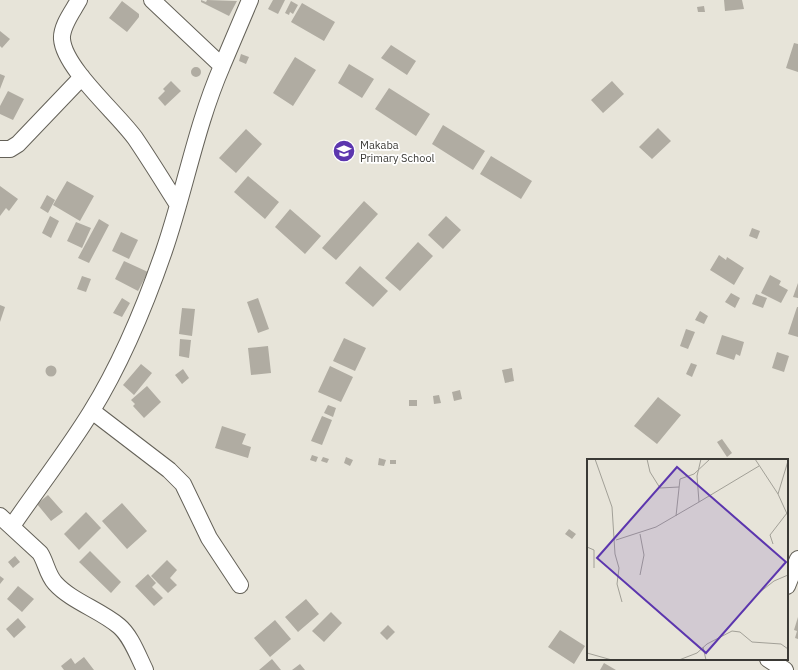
<svg xmlns="http://www.w3.org/2000/svg" width="798" height="670" font-family="'IBM Plex Sans',sans-serif">
	<style>
		.building { fill: #b0aca2 }
		.lines { fill: none; stroke-linecap: round; stroke-linejoin: round }
		.street-casing { stroke: #646158; stroke-width: 18 }
		.street { stroke: #fff; stroke-width: 16 }
		.labels { text-anchor: middle; dominant-baseline: central; stroke-width: 3.5; stroke-linejoin: round; paint-order: stroke }
		.poi-label { font-size: 11px; fill: #3a3935; stroke: #fff; text-anchor: start }
		.inset-road { fill: none; stroke: #a2a097; stroke-width: 1 }
		.view { fill: #5c36ae; fill-opacity: 0.15; stroke: #5c36ae; stroke-width: 2 }
		.inset-edge { fill: none; stroke: #3a3935; stroke-width: 2 }
	</style>
	<rect width="100%" height="100%" fill="#e7e4d9"/>
	<path class="building" d="M201,0L206,2L207,0L237,1L229,16L201,2Z
		M273,0H285L278,14L268,9Z
		M724,0H742L744,9L725,11Z
		M122,1L139,14V17L127,32L109,18Z
		M291,1L298,5L293,14L290,12L289,15L285,13Z
		M302,3L335,22L324,41L291,22Z
		M704,6L705,12H698L697,7Z
		M0,31L10,39L2,48L0,46Z
		M794,43L798,44V72L786,68Z
		M391,45L416,61L407,75L381,58Z
		M241,54L249,57L246,64L239,61Z
		M295,57L316,70L293,106L273,93Z
		M349,64L374,79L362,98L338,83Z
		M191 72a5 5 0 1 1 10 0a5 5 0 1 1-10 0Z
		M0,74L5,76L0,89Z
		M171,81L181,91L165,106L158,98L165,91L163,89Z
		M612,81L624,94L603,113L591,100Z
		M389,88L430,114L416,136L375,109Z
		M8,91L24,99L13,120L0,114V106Z
		M443,125L485,151L473,170L432,144Z
		M658,128L671,141L652,159L639,147Z
		M246,129L262,144L236,173L219,158Z
		M491,156L532,181L521,199L480,174Z
		M248,176L279,202L265,219L234,192Z
		M67,181L94,196L80,221L53,205Z
		M0,186L18,199L9,211L6,208L0,216Z
		M47,195L55,200L48,213L40,208Z
		M364,201L378,214L336,260L322,248Z
		M290,209L321,236L305,254L275,227Z
		M50,216L59,221L51,238L42,233Z
		M446,216L461,230L443,249L428,235Z
		M99,219L109,225L89,263L78,258Z
		M76,222L91,228L82,248L67,241Z
		M752,228L760,231L757,239L749,236Z
		M121,232L138,240L129,259L112,251Z
		M418,242L433,256L400,291L385,278Z
		M719,255L726,260L727,257L744,268L734,285L710,270Z
		M124,261L148,272L138,291L115,279Z
		M360,266L388,291L373,307L345,283Z
		M770,275L781,281L779,285L788,290L781,303L761,293Z
		M82,276L91,279L86,292L77,289Z
		M798,283V298L793,297Z
		M731,293L740,298L735,308L725,302Z
		M756,294L767,298L763,308L752,304Z
		M122,298L130,303L122,317L113,313Z
		M258,298L269,329L258,333L247,302Z
		M0,305L5,307L0,322Z
		M797,307H798V337L788,334Z
		M182,308L195,309L192,336L179,334Z
		M700,311L708,316L704,324L695,320Z
		M686,329L695,332L688,349L680,346Z
		M722,335L744,342L740,356L736,354L734,360L716,354Z
		M344,338L366,348L355,371L333,361Z
		M180,339L191,340L189,358L179,356Z
		M268,346L271,373L251,375L248,348Z
		M777,352L789,356L784,372L772,368Z
		M691,363L697,365L692,377L686,374Z
		M141,364L152,373L134,395L123,385Z
		M45.5 371a5.5 5.5 0 1 1 11 0a5.5 5.5 0 1 1-11 0Z
		M330,366L353,377L341,402L318,392Z
		M512,368L514,381L505,383L502,370Z
		M183,369L189,378L182,384L175,375Z
		M147,386L161,402L144,418L133,406L135,404L131,400Z
		M460,390L462,399L454,401L452,392Z
		M439,395L441,403L434,404L433,396Z
		M658,397L681,415L657,444L634,426Z
		M409,400H417V406H409Z
		M328,405L336,408L333,417L324,413Z
		M322,416L332,420L322,445L311,441Z
		M222,426L246,434L242,444L251,447L248,458L215,448Z
		M722,439L732,453L727,457L717,442Z
		M312,455L318,457L316,462L310,460Z
		M323,457L329,459L327,463L321,461Z
		M346,457L353,460L350,466L344,463Z
		M379,458L386,460L384,466L378,465Z
		M390,460H396V464H390Z
		M48,495L63,512L51,521L37,504Z
		M122,503L147,531L127,549L102,521Z
		M86,512L101,528L79,550L64,534Z
		M569,529L576,534L572,539L565,534Z
		M90,551L121,582L111,593L79,562Z
		M15,556L20,562L13,568L8,562Z
		M167,560L177,570L170,578L177,585L168,593L151,576Z
		M148,574L156,583L152,587L163,598L154,606L135,586Z
		M0,576L4,579L0,584Z
		M18,586L34,599L22,612L7,599Z
		M306,599L319,614L298,632L285,617Z
		M331,612L342,623L324,642L312,631Z
		M798,617V639L795,638L797,631L794,630Z
		M18,618L26,627L14,638L6,629Z
		M275,620L291,639L270,657L254,638Z
		M388,625L395,632L387,640L380,633Z
		M560,630L585,646L574,664L548,647Z
		M84,657L94,670H64L61,666L71,658L75,664Z
		M272,659L281,670H259Z
		M604,663L616,670H600Z
		M300,664L305,670H292Z"/>
	<g class="lines">
		<g class="street-casing">
			<path id="street" d="M79,0C73,11 61,26 62,39C64,68 117,113 135,138C150,160 164,183 178,205
				M222,66L250,0
				M0,149H10L18,144L82,77
				M92,411L169,470L183,484L209,538L240,585
				M0,516L40,553C46,562 47,574 55,583C71,601 100,610 119,626C131,636 138,656 145,670
				M12,526C38,488 67,451 91,412C122,362 145,306 164,251C185,190 196,126 222,66L152,0
				M787,586L798,559
				M768,659L785,670"/>
		</g>
		<use href="#street" class="street"/>
	</g>
	<defs>
		<g id="school-disc" transform="scale(1.15)"><circle r="9.5" fill="#5c36ae" stroke="#fff"/><path d="M0-5L7-2L0 1L-7-2ZM-4 1L0 2.5L4 1V4Q0 6-4 4Z" fill="#fff"/></g>
	</defs>
	<g fill-rule="evenodd">
		<use href="#school-disc" x="344" y="151"/>
	</g>
	<g class="labels">
		<g class="poi-label">
			<text x="360" y="145">Makaba<tspan x="360" dy="13">Primary School</tspan></text>
		</g>
	</g>
	<g transform="translate(587 459)">
		<rect width="201" height="201" fill="#e7e4d9"/>
		<path class="inset-road" d="M8,0L25,48L28,95L32,109L30,125L35,143M60,0L63,13L73,29L92,28M91,0H111M168,0L191,35L201,57M191,35L201,2M112,43L172,7M89,57L93,20L107,15L123,0M29,81L69,68L112,43L110,17L114,0M186,85L183,76L200,54M0,88L7,91V109M53,116L57,96L53,75M173,133L187,122L201,116M116,188L119,201M0,194L25,201M34,201H59M92,201L110,194L120,185L145,172L153,173L165,183L194,185L201,190"/>
		<path class="view" d="M90,8L199,103L119,194L10,99Z"/>
		<rect width="201" height="201" class="inset-edge"/>
	</g>
</svg>
